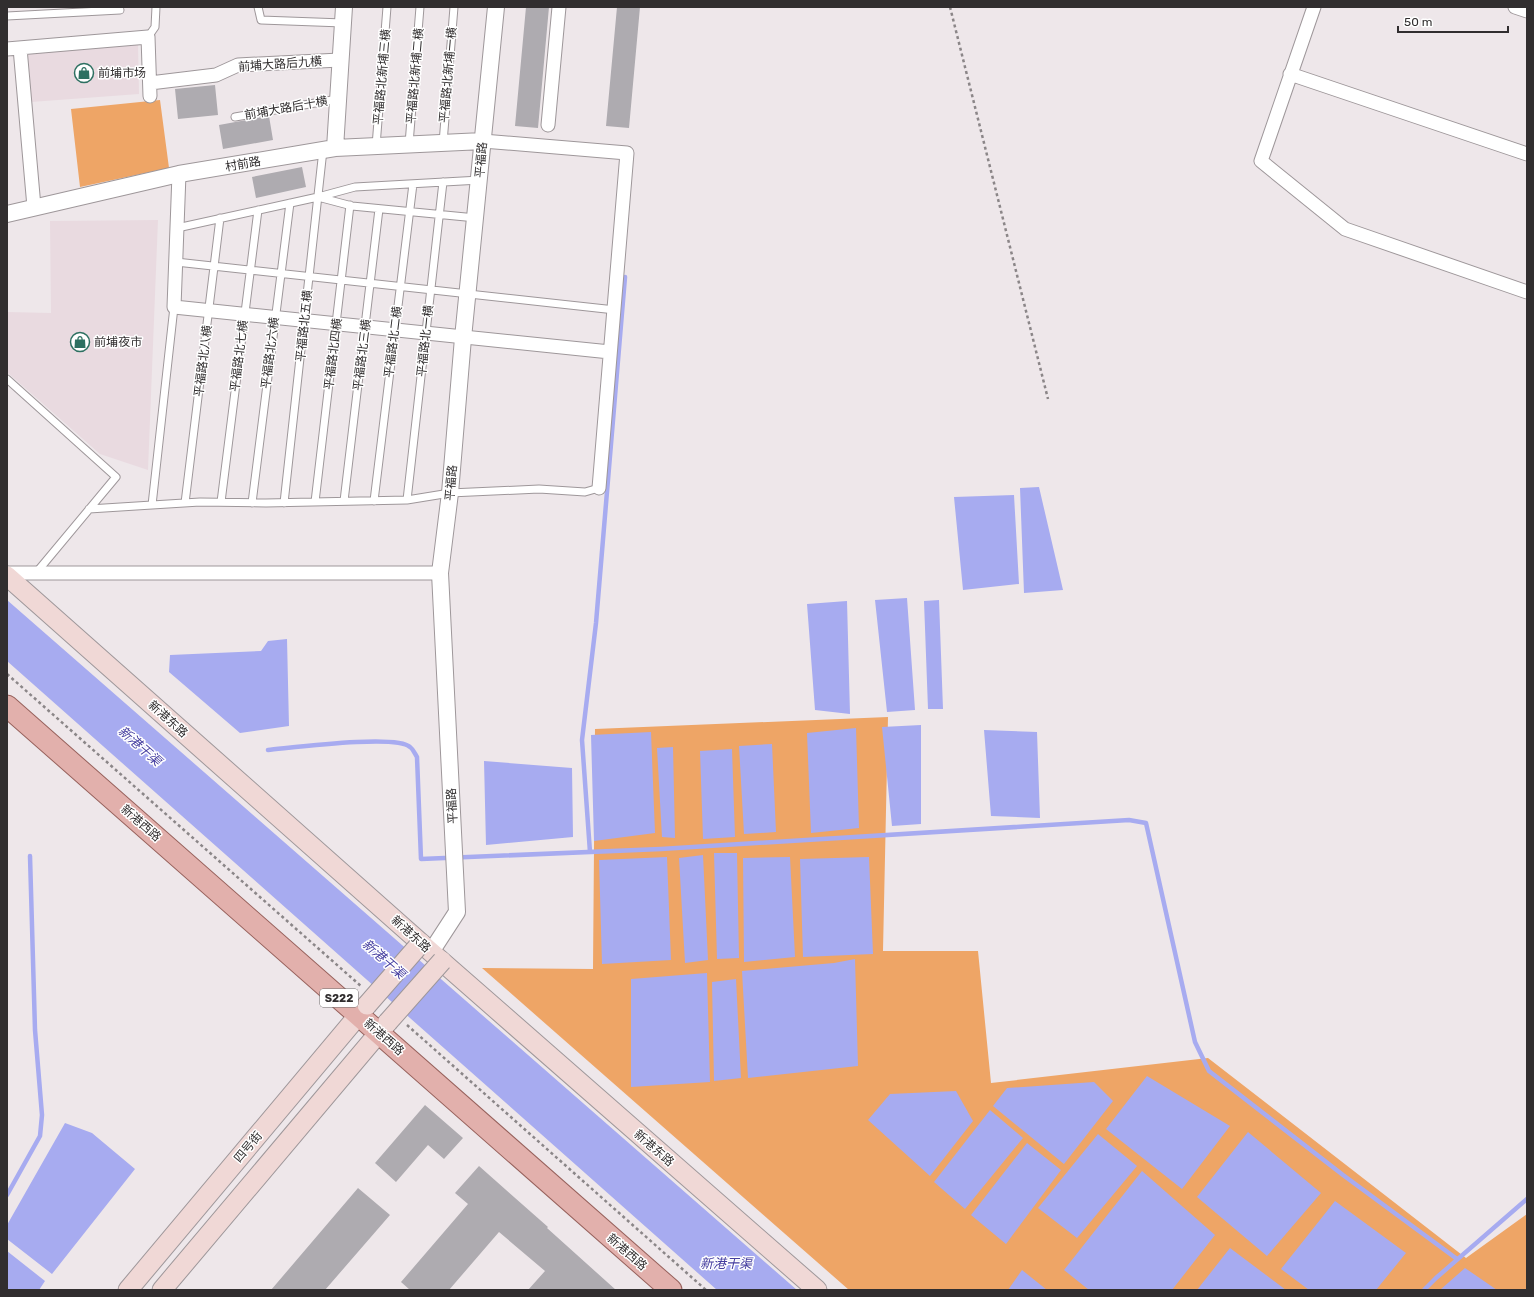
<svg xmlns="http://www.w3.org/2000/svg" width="1534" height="1297" font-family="Rubik,'Noto Sans SC',sans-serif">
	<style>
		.built { fill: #e9dae0 }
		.green { fill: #eea566 }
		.water { fill: #a7abf0 }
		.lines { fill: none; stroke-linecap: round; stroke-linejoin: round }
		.stream { stroke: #a7abf0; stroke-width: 4.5 }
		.building { fill: #aeabb0 }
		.service-casing { stroke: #9e979a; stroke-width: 9 }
		.minor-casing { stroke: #9e979a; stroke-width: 15 }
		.tertiary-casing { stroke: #9e979a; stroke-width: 18 }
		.secondary-casing { stroke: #9e979a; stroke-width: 21 }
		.primary-casing { stroke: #97615c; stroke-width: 23 }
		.path { stroke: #8b8688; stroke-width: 2.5; stroke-dasharray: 3 3; stroke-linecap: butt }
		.service { stroke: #fff; stroke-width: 7 }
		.minor { stroke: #fff; stroke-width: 13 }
		.tertiary { stroke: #fff; stroke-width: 16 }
		.secondary { stroke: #f0d8d6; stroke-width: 19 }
		.primary { stroke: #e2b0ac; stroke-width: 21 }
		.secondary-bridge-casing { stroke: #9e979a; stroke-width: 21; stroke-linecap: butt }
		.secondary-bridge { stroke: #f0d8d6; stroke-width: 19 }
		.labels { text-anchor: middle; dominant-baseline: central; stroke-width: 3; stroke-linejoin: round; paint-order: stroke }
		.shield { fill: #fff; stroke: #6f6d6d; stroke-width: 1 }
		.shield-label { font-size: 11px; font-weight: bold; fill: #312e2f }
		.street-label { font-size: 12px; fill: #312e2f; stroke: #fff }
		.poi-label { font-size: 12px; fill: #312e2f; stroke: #fff; text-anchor: start }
		.water-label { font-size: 13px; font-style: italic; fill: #443d9f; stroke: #fff }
	</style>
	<rect width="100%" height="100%" fill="#eee7ea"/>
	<path class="built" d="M138,43L139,94L31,102L28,53Z
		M158,220L148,470L100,454L7,372V312L51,313L50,221Z"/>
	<path class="green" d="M160,100L169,168L80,187L71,109Z
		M888,717L883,951H978L991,1083L1208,1058L1466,1258L1527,1214V1290H849L482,968L593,969L595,729Z"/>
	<path class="water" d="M1039,487L1063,590L1024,593L1020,488Z
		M1014,495L1019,584L963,590L954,497Z
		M907,598L915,710L887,712L875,600Z
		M7,600L797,1290H717L7,661Z
		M939,600L943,709H928L924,601Z
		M847,601L850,714L815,710L807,604Z
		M287,639L289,726L240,733L169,672L170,655L261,651L268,641Z
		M921,725V824L892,826L882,727Z
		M856,728L859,828L811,833L807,733Z
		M984,730L1037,732L1040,818L991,816Z
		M651,732L655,833L594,841L591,735Z
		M772,744L776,832L744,834L739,746Z
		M673,747L675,838L662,837L657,748Z
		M732,749L735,837L703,839L700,751Z
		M484,761L572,768L573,837L486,845Z
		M714,853H737L739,958L717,959Z
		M703,855L708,960L685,963L679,858Z
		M667,857L671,960L602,964L599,860Z
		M790,857L795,957L744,962L743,858Z
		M869,857L873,954L803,957L800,859Z
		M855,959L858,1066L748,1078L742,971L834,963Z
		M707,973L710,1082L631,1087V979Z
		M736,979L741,1078L714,1081L712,982Z
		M1147,1076L1230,1126L1182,1189L1106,1129Z
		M1094,1082L1113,1101L1064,1164L993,1106L1007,1088Z
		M956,1091L973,1121L930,1176L868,1120L890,1094Z
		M990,1110L1023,1138L965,1209L934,1182Z
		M65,1123L92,1133L135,1169L52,1274L7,1239V1225Z
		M1248,1132L1321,1193L1267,1256L1197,1197Z
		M1098,1134L1137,1166L1077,1238L1038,1208Z
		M1027,1143L1061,1170L1006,1244L971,1215Z
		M1142,1171L1215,1235L1172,1290H1089L1064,1270Z
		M1335,1201L1406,1253L1376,1290H1309L1281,1269Z
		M1230,1248L1286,1290H1197Z
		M7,1251L45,1281L39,1290H7Z
		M1465,1268L1497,1290H1440Z
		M1022,1270L1047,1290H1008Z"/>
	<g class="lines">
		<path class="stream" d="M268,750C291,748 396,734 410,747C413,749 415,754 417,757L421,859L661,849L1129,820L1146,823L1195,1042L1209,1071L1343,1175L1457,1259
			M590,852L582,740L596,623L625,277
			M7,1195L40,1136L42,1115L35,1030L30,856
			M1424,1290L1436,1278L1527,1199"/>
	</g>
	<path class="building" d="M526,7H549L538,128L515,126Z
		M617,7H640L629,128L606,126Z
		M215,85L218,115L178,119L175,89Z
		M269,116L273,140L223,149L219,125Z
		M302,167L306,187L256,198L252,177Z
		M425,1105L463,1138L444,1159L428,1145L396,1182L375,1163Z
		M479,1166L548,1227L547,1228L616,1290H528L545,1271L499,1232L449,1290H410L401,1282L468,1204L455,1193Z
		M358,1188L390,1215L325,1290H271Z"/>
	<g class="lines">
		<g class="service-casing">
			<path id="service" d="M258,7L261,20L343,23
				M7,16L120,10
				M148,37L155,27L156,7
				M235,117L338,99
				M443,143L454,7
				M409,144L420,7
				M376,146L387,7
				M318,197L352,206L476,218
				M177,228L318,197L355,187L480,180
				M176,262L615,310
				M7,379L116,477L36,573
				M407,500L443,182
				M344,501L379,209
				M374,501L413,184
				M221,502L258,210
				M315,502L350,205
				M185,503L220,218
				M252,503L290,203
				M284,503L323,150
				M152,505L200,502L266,503L407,500L450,493L539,489L585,492L599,488
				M89,509L152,505L174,307"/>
		</g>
		<g class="minor-casing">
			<path id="minor" d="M1314,7L1261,161L1345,229L1527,292
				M1515,7L1527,11
				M20,48L34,207
				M7,49L148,37L150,96
				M1290,74L1527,154
				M150,83L216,75L238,65L340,60
				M548,125L559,7
				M483,141L627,153L599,488
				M179,174L174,307L610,352
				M7,573H440"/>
		</g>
		<g class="tertiary-casing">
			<path id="tertiary" d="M335,148L344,7
				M7,214L179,174L335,148L483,141
				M431,952L457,912L440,573L450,493L463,338L496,7"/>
		</g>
		<g class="secondary-casing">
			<path id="secondary" d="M7,576L431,952L817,1290
				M128,1290L367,1005
				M162,1290L388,1022"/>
		</g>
		<g class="primary-casing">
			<path id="primary" d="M7,706L671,1290"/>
		</g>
		<path class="path" d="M950,7L1048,399
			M7,674L362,987
			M407,1025L706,1290"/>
		<use href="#service" class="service"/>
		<use href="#minor" class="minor"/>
		<use href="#tertiary" class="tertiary"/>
		<use href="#secondary" class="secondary"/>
		<use href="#primary" class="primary"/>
		<g class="secondary-bridge-casing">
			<path id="secondary-bridge" d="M367,1005L421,943
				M388,1022L442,961"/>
		</g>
		<use href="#secondary-bridge" class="secondary-bridge"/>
	</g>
	<defs>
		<g id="shop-ring" transform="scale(1)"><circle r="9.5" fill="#fff" stroke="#2d7061" stroke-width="1.5"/><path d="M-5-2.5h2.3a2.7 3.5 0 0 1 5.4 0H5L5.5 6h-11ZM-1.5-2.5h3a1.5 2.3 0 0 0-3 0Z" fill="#2d7061"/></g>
	</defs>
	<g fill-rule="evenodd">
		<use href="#shop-ring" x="84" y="73"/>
		<use href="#shop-ring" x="80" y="342"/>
	</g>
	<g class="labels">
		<rect class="shield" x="320" y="989" width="38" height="18" rx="3"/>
		<g class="shield-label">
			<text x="339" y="998">S222</text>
		</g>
		<g class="street-label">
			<text transform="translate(280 64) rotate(-4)">前埔大路后九横</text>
			<text transform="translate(448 75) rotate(-85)">平福路北新埔一横</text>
			<text transform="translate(415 76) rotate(-85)">平福路北新埔二横</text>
			<text transform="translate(382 77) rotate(-85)">平福路北新埔三横</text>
			<text transform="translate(286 108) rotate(-10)">前埔大路后十横</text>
			<text transform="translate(481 160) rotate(-85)">平福路</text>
			<text transform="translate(243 164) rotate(-10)">村前路</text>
			<text transform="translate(304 326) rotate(-84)">平福路北五横</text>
			<text transform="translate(425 341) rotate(-84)">平福路北一横</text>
			<text transform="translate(393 342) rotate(-83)">平福路北二横</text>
			<text transform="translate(270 353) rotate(-83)">平福路北六横</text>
			<text transform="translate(333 354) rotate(-83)">平福路北四横</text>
			<text transform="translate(362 355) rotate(-83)">平福路北三横</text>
			<text transform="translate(239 356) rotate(-83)">平福路北七横</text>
			<text transform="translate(203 361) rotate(-83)">平福路北八横</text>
			<text transform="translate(451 483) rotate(-85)">平福路</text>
			<text transform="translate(168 719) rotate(42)">新港东路</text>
			<text transform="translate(452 806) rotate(-93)">平福路</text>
			<text transform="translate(141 823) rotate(41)">新港西路</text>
			<text transform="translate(411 934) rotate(42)">新港东路</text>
			<text transform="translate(384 1037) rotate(41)">新港西路</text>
			<text transform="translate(248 1147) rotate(-50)">四号街</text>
			<text transform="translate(654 1148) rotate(41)">新港东路</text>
			<text transform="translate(627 1252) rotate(41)">新港西路</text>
		</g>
		<g class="poi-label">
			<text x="98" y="73">前埔市场</text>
			<text x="94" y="342">前埔夜市</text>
		</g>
		<g class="water-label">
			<text transform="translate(140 746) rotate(41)">新港干渠</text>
			<text transform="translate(384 959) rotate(41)">新港干渠</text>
			<text x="726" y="1263">新港干渠</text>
		</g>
	</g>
	<rect width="1534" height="1297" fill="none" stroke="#312e2f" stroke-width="16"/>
	<path d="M1398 26v6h110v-6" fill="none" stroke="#312e2f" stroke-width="2"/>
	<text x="1404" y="26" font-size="12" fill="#312e2f" stroke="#ffffff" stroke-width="3" paint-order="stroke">50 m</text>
</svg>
